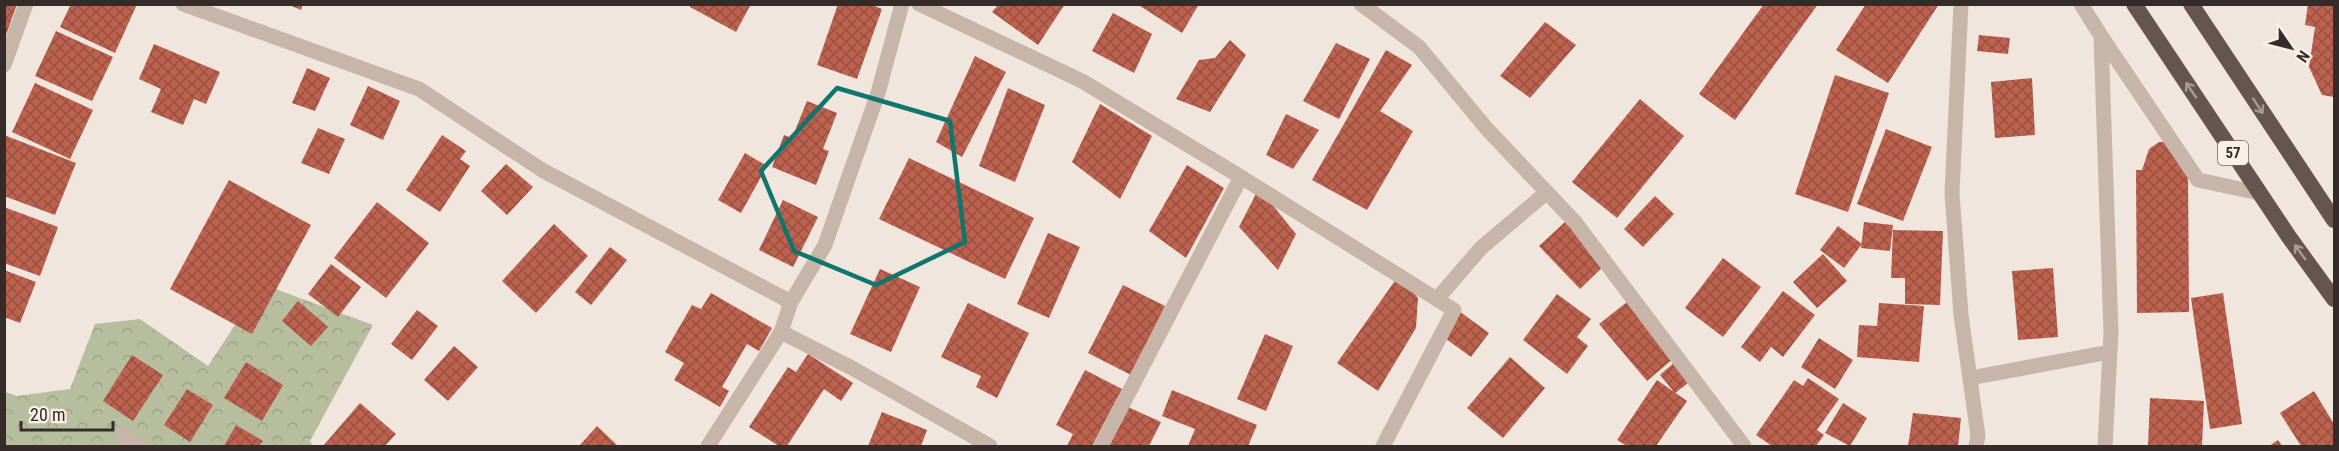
<svg xmlns="http://www.w3.org/2000/svg" width="2339" height="451" font-family="'Roboto Condensed',sans-serif">
	<style>
		.park { fill: url(#park-crowns) }
		.building { fill: url(#building-cross-hatch) }
		.lines { fill: none; stroke-linecap: round; stroke-linejoin: round }
		.minor { stroke: #c7b5aa; stroke-width: 15 }
		.trunk { stroke: #66544e; stroke-width: 16 }
		.oneway { stroke: #a89a94 }
		.marked { fill: none; stroke: #0f766e; stroke-width: 4.5; stroke-linejoin: round }
		.labels { text-anchor: middle; dominant-baseline: central; stroke-width: 4.5; stroke-linejoin: round; paint-order: stroke }
		.shield { fill: #f8f0e9; stroke: #706763; stroke-width: 1.5 }
		.shield-label { font-size: 15px; font-weight: bold; fill: #352c29 }
	</style>
	<defs>
		<pattern id="park-crowns" width="20" height="18" patternUnits="userSpaceOnUse" patternTransform="scale(1.5)"><rect width="20" height="18" fill="#b6be9e"/><path d="M2 6a3 3 0 1 1 6 0M12 15a3 3 0 1 1 6 0" fill="none" stroke="#9da388"/></pattern>
		<pattern id="building-cross-hatch" width="8" height="8" patternUnits="userSpaceOnUse" patternTransform="scale(1.5)"><rect width="8" height="8" fill="#bc624f"/><path d="M0 0l8 8M0 8l8-8" fill="none" stroke="#9a5142"/></pattern>
	</defs>
	<rect width="100%" height="100%" fill="#f0e6dd"/>
	<path class="park" d="M262,284L373,325L310,441L313,446H5V392L17,396L70,389L95,324L140,319L208,366Z"/>
	<path class="building" d="M4,4H17L5,38H4Z
		M71,4H137L115,53L60,27Z
		M287,4H303L301,10Z
		M691,4H751L736,32L690,7Z
		M838,4H870L882,9L857,79L817,65Z
		M999,4H1065L1038,45L992,12Z
		M1137,4H1199L1182,33Z
		M1764,4H1818L1735,120L1699,94Z
		M1866,4H1939L1888,83L1836,50Z
		M2308,4H2334V97L2322,95L2309,67L2315,27L2305,25Z
		M1113,13L1152,34L1134,73L1092,51Z
		M1545,22L1576,45L1530,98L1500,76Z
		M56,31L113,57L92,101L35,76Z
		M1979,35L2010,38L2008,54L1977,51Z
		M1230,40L1246,55L1210,112L1176,99L1199,60L1215,58Z
		M1336,43L1370,59L1339,119L1303,101Z
		M154,44L220,72L206,104L194,99L183,125L151,112L161,89L139,79Z
		M1386,50L1412,65L1380,111L1413,131L1367,210L1312,180Z
		M975,56L1006,72L962,157L936,142Z
		M307,68L330,78L315,111L292,103Z
		M1835,75L1889,93L1848,212L1795,194Z
		M2032,78L2035,135L1995,138L1991,82Z
		M35,83L93,110L70,159L12,132Z
		M368,86L400,101L383,140L350,125Z
		M1008,88L1045,105L1015,182L979,166Z
		M1640,99L1684,136L1617,218L1572,182Z
		M807,101L837,113L823,149L829,151L816,185L772,167L784,135L792,138Z
		M1100,104L1152,136L1120,199L1072,162Z
		M1286,114L1319,130L1293,169L1266,155Z
		M318,128L345,139L329,174L301,163Z
		M1886,129L1932,147L1903,221L1857,204Z
		M4,135L76,163L55,215L4,196Z
		M442,135L466,151L460,159L470,166L440,212L406,190Z
		M2159,142H2165L2188,172L2189,312L2137,313L2136,170H2142L2149,149Z
		M745,153L767,166L741,213L718,200Z
		M909,158L1034,218L1005,279L879,219Z
		M506,164L533,187L507,215L481,191Z
		M1187,165L1224,188L1186,258L1149,231Z
		M229,180L311,225L252,334L170,289Z
		M1259,188L1296,234L1278,270L1239,227Z
		M1655,196L1674,214L1643,247L1624,229Z
		M783,200L818,217L793,267L759,250Z
		M377,202L429,243L386,298L334,258Z
		M4,207L58,227L40,276L4,263Z
		M1565,222L1605,265L1580,289L1539,246Z
		M1864,222L1893,225L1890,251L1861,248Z
		M554,224L588,256L536,313L502,281Z
		M1838,226L1862,244L1844,268L1820,250Z
		M1893,230L1943,231L1940,305L1905,304V278H1891Z
		M1048,233L1080,247L1049,318L1017,304Z
		M610,247L627,260L591,305L575,292Z
		M1823,254L1847,281L1817,308L1793,282Z
		M1723,258L1761,287L1723,337L1685,308Z
		M331,264L361,287L338,317L308,294Z
		M2053,268L2058,337L2018,340L2012,271Z
		M880,269L920,287L891,352L850,334Z
		M4,270L36,282L20,323L4,317Z
		M1399,275L1418,298L1416,328L1378,391L1337,363Z
		M1123,285L1165,306L1131,375L1088,353Z
		M1783,291L1815,315L1783,357L1771,347L1760,362L1741,347Z
		M711,293L772,328L759,351L747,344L722,387L729,391L720,407L674,380L684,363L665,352L692,305L701,309Z
		M2223,293L2242,424L2210,429L2191,298Z
		M1557,294L1591,319L1577,337L1588,346L1567,374L1523,340Z
		M298,301L328,327L311,346L282,321Z
		M1627,302L1674,358L1647,381L1599,324Z
		M968,303L1029,333L997,398L976,387L981,376L941,357Z
		M1879,303L1924,306L1919,362L1857,357L1859,325L1877,326Z
		M417,310L438,326L412,360L391,344Z
		M1459,311L1489,333L1471,357L1442,336Z
		M1265,334L1293,346L1266,411L1237,399Z
		M1819,338L1853,360L1835,389L1801,367Z
		M454,346L478,367L448,401L424,380Z
		M808,354L853,383L841,401L824,389L787,446H779L749,427L788,367L796,372Z
		M132,355L163,375L133,421L103,401Z
		M1510,357L1545,388L1503,438L1467,408Z
		M1676,361L1692,380L1675,393L1660,375Z
		M246,362L283,385L262,421L224,398Z
		M1085,370L1122,389L1092,446H1067L1073,434L1056,425Z
		M1808,378L1839,399L1817,430L1824,435L1816,446H1772L1756,435L1794,380L1803,386Z
		M1657,380L1687,401L1656,446H1627L1617,440Z
		M187,389L213,405L190,442L164,425Z
		M1172,390L1257,425L1248,446H1188L1195,429L1162,416Z
		M2314,391L2334,424V446H2301L2280,413Z
		M2150,398L2204,401L2202,446H2148Z
		M360,403L396,434L385,446H323Z
		M1843,403L1867,418L1850,446L1825,433Z
		M1128,407L1161,422L1149,446H1108Z
		M882,412L927,430L921,446H868Z
		M1913,413L1961,418L1958,446H1908Z
		M236,425L263,441L259,446H224Z
		M597,426L618,446H579Z
		M2278,440L2282,446H2269Z"/>
	<g class="lines">
		<path class="minor" d="M183,4L419,89L542,170L791,302
			M919,4L1082,81L1241,177L1101,446
			M1361,4L1419,47L1487,129L1575,222L1744,446
			M1961,4L1952,193L1961,315L1978,436L1976,446
			M2081,4L2101,36L2111,332L2105,446
			M2101,36L2198,180L2259,193
			M4,65L26,4
			M1241,177L1454,310L1383,446
			M1437,299L1481,248L1547,192
			M781,332L852,368L990,446
			M1970,378L2110,352
			M122,435L140,446
			M708,446L781,332L791,302L825,245L878,93L902,4"/>
		<path class="trunk" d="M2134,4L2289,237L2334,299
			M2191,4L2334,220"/>
	</g>
	<defs><path id="oneway-shaft" d="M-6 0H5M1.5-3L5.5 0L1.5 3" fill="none" stroke-width="1.6" stroke-linecap="round" stroke-linejoin="round" transform="scale(1.5)"/></defs>
	<g class="oneway">
		<use href="#oneway-shaft" transform="translate(2191 90) rotate(-124)"/>
		<use href="#oneway-shaft" transform="translate(2258 106) rotate(57)"/>
		<use href="#oneway-shaft" transform="translate(2300 252) rotate(-126)"/>
	</g>
	<path class="marked" d="M837,88L950,121L965,242L876,285L794,251L761,171Z"/>
	<g class="labels">
		<rect class="shield" x="2218" y="141" width="30" height="24" rx="4.5"/>
		<g class="shield-label">
			<text x="2233" y="153">57</text>
		</g>
	</g>
	<rect width="2339" height="451" fill="none" stroke="#352c29" stroke-width="12"/>
	<g transform="translate(2291 48) rotate(125)" stroke="#f8f0e9" stroke-width="4.5" paint-order="stroke">
	<path d="M0-4.5L10 22L0 15L-10 22Z" fill="#352c29"/>
	<text y="-9" font-size="16" font-weight="bold" text-anchor="middle" fill="#352c29">N</text>
	</g>
	<path d="M21 421v9h92v-9" fill="none" stroke="#352c29" stroke-width="3"/>
	<text x="30" y="421" font-size="18" fill="#352c29" stroke="#f8f0e9" stroke-width="4.5" paint-order="stroke">20 m</text>
</svg>
